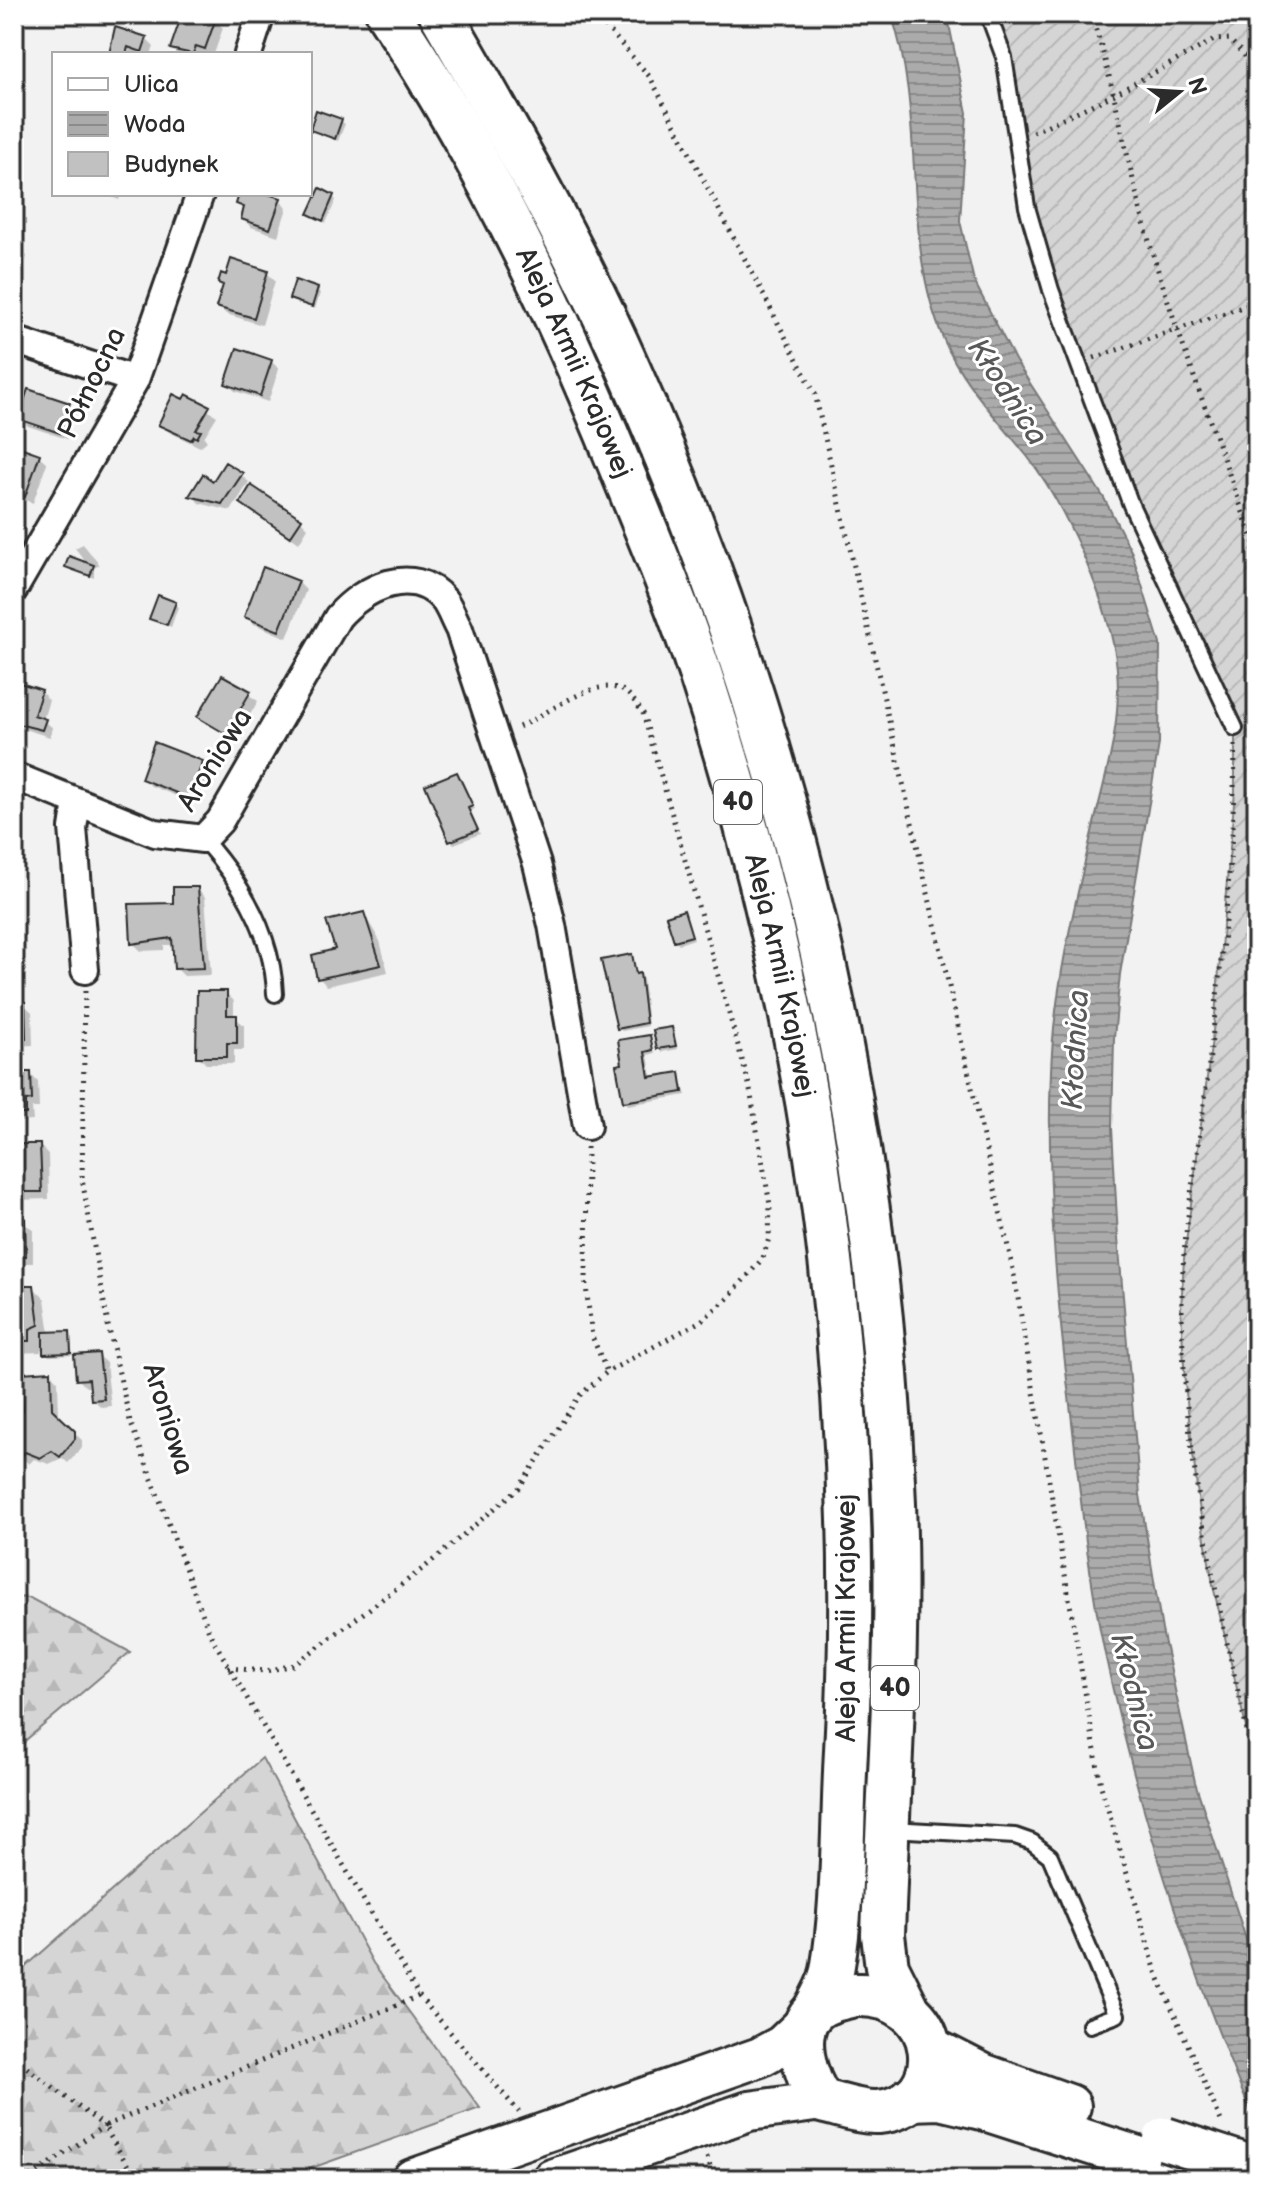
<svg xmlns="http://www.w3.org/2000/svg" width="1271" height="2193" font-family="'Balsamiq Sans',sans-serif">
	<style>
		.forest { fill: url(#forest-firs); stroke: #808080; stroke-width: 2 }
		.garden { fill: url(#garden-furrows); stroke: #808080; stroke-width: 2 }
		.water { fill: url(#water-rules); stroke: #787878; stroke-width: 2 }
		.shadow { fill: #0003 }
		.building { fill: #c1c1c1; stroke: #2b2b2b; stroke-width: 2 }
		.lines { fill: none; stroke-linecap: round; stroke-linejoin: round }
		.lane-casing { stroke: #2b2b2b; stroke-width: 20 }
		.street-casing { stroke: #2b2b2b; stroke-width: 32 }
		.secondary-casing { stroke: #2b2b2b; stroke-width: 44 }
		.primary-casing { stroke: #2b2b2b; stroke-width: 48 }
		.path { stroke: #2b2b2b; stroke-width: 5; stroke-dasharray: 2 6; stroke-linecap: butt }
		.lane { stroke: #fff; stroke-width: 14 }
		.street { stroke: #fff; stroke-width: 26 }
		.secondary { stroke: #fff; stroke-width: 38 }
		.primary { stroke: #fff; stroke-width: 42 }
		.primary-bridge-casing { stroke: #2b2b2b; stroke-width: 48; stroke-linecap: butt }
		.primary-bridge { stroke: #fff; stroke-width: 42 }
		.labels { text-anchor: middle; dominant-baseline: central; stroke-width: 6; stroke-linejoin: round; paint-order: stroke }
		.shield { fill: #fff; stroke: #6b6b6b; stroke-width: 2 }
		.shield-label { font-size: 26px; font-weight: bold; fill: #2b2b2b }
		.street-label { font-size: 28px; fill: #2b2b2b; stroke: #fff }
		.water-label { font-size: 30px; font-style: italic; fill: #585858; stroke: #fff }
	</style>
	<defs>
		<pattern id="forest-firs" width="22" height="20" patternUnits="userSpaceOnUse" patternTransform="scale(2)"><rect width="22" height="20" fill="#d5d5d5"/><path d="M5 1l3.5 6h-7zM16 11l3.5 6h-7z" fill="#b7b7b7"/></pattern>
		<pattern id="garden-furrows" width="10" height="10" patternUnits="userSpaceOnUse" patternTransform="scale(2)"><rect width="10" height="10" fill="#d5d5d5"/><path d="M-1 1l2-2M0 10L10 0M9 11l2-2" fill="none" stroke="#b7b7b7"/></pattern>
		<pattern id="water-rules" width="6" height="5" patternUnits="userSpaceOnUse" patternTransform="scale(2)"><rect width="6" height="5" fill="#ababab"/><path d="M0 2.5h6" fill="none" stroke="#8b8b8b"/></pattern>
	</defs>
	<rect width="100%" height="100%" fill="#f2f2f2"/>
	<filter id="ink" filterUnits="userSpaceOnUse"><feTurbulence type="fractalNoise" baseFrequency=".0125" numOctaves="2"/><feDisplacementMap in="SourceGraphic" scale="16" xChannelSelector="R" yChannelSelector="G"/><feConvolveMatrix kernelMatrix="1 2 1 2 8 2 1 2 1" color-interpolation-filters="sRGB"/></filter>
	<g filter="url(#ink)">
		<path class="forest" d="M14,1597L30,1598L130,1652L14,1750Z
			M262,1758L373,1963L480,2108L281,2179H14V1977Z"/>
		<path class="garden" d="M988,14H1257V1774L1214,1590L1199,1505L1185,1384L1181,1309L1184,1259L1215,1015L1235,792V728L1131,505L1051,290Z"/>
		<path class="water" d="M891,14H947L967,113L960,221L974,281L1015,360L1104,498L1132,553L1160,644L1159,744L1120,974L1114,1038L1112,1128L1118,1238L1140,1495L1162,1630L1195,1782L1257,1973V2127C1192,1974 1140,1817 1105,1654C1088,1575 1080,1493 1071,1413C1057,1301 1046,1185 1051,1071C1054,990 1073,911 1092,832C1105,777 1122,726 1117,669C1112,609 1065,504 1027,456C998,419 963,385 944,340C900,241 927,116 891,14Z"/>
		<path class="shadow" d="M184,14L215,20L223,28L214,54H177L172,49Z
			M146,39L154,47L151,54L112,53Z
			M341,121L345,124L338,141L312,129Z
			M104,194H121L119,200Z
			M241,194H262L280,200L287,208L278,236L251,227L243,219L245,210L238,203Z
			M333,197L336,200L326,223L311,214Z
			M14,246L27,256L18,286L14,285Z
			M267,273L275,281L262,325L226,314L218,306L225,287L221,283Z
			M317,290L320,293L315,309L291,299Z
			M271,361L279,369L268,402L235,391L227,384Z
			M187,397L217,416L204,437L207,441L200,447L169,432L161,424Z
			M69,405L76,413L67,439L28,426L20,418Z
			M14,447L39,456L47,463L33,503L14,496Z
			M241,475L249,482L231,511L199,503L192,495Z
			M242,503L301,521L308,528L299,543Z
			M83,544L100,565L94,568V578L67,566L88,565L75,548Z
			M298,582L306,590L287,638L254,624L246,617Z
			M175,603L178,607L171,627L151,618Z
			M222,677L258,701L235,741L200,717Z
			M14,684L41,692L49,700L43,720L53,728L50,737L14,726Z
			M202,762L210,770L197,804L151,786L143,779Z
			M456,774L475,809L470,811L480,834L454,844L451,841Z
			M198,889L205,897L211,975L184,976L176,968L175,945H164V950L141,951L133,943Z
			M684,912L694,939L679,944L675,940Z
			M364,914L380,941L388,972L327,986L319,978Z
			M631,957L638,976L643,979L648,1026L622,1031L619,1028Z
			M226,993L234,1001V1017L244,1025V1050H234V1064H206L198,1056Z
			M14,995L32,1012L33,1045L14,1046Z
			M671,1029L678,1049L662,1052L659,1048Z
			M649,1037L655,1053L648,1055L652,1078L679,1074L686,1095L628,1105L625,1101L624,1065Z
			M14,1074H30L38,1082L39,1108H32L33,1121L14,1122Z
			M40,1146L48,1154L49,1199L14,1200V1149Z
			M14,1218L33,1229V1263H14Z
			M14,1287H33L45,1299L50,1334L69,1333L73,1355L49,1356L41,1349V1352L14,1353Z
			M98,1355L106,1363L111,1406L101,1407L93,1399L91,1387H86L78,1379Z
			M50,1373L58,1381L59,1419L82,1440V1448L68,1463L62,1458L49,1464L34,1459L29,1464L14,1451V1423Z"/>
		<path class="building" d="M182,14L216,18L205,49L196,46L193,54L170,49Z
			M115,27L147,37L142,52L128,47L126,54H109Z
			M316,110L342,119L335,139L310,130Z
			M320,188L334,195L323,221L308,214Z
			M239,194H268L281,198L270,229L241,219L244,207L236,204Z
			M231,259L268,271L254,318L216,307L223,285L218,283L221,273L226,275Z
			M295,280L318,288L312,307L289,299Z
			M237,348L272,360L260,396L225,384Z
			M28,389L70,403L60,433L18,419Z
			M173,394L183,399L186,394L210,406L196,430L201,431L197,438L194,436L191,440L158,425Z
			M14,445L40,454L25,497L14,492Z
			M225,462L243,473L222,504L189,496L203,474L213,481Z
			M251,485L302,519L290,537L240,503Z
			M69,556L94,565L90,576L65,567Z
			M263,567L299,581L279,631L244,617Z
			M158,595L176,602L167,625L149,619Z
			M222,675L251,691L226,734L197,717Z
			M14,681L42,690L34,715L46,719L42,730L14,723Z
			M154,742L203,761L189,798L141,779Z
			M457,772L473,806L468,808L478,830L449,842L425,785Z
			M173,887H198L204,968L174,969L172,938L131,944L129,904L173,903Z
			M684,910L692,936L674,941L666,916Z
			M364,912L381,965L317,979L312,955L335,949L326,921Z
			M632,954L636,974L640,973L646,1023L617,1029L601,960Z
			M197,991H227V1015H237V1043H227V1057H196Z
			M14,993H17L18,1002H25L26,1038H14Z
			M672,1027L676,1046L657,1049L653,1030Z
			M650,1035L653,1050L645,1052L649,1077L680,1072L683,1092L623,1102L616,1065L622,1064L618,1040Z
			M14,1072H31L32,1100L26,1101V1114H14Z
			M26,1144H40L42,1192H14V1145Z
			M25,1219L26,1256H14V1220Z
			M14,1285H34L39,1325L30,1329V1341H14Z
			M70,1331L71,1353L43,1354V1332Z
			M99,1353L104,1399L91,1400L89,1379L76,1380L74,1355Z
			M51,1371L52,1409L75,1431V1439L60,1457L52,1451L40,1458L25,1452L20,1458L14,1453V1420L23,1411L21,1373Z"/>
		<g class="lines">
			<g class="lane-casing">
				<path id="lane" d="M988,14L1004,57L1027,207L1051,290L1131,505L1235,728
					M203,839C242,883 273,934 275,994
					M891,1829L1015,1836L1032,1842L1050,1856L1117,2015L1090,2025"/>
			</g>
			<g class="street-casing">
				<path id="street" d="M248,54L261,14
					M14,340L135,380
					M14,589L135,380L200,194
					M14,776L155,833L203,839L220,821L338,617C363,588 413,563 444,600C450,608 454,620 459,629L537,864L552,925L587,1126
					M77,802L73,828L85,970"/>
			</g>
			<g class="secondary-casing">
				<path id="secondary" d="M412,2179L760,2057L782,2045L803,2025
					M552,2179L749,2111L822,2101"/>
			</g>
			<g class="primary-casing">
				<g id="primary">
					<path id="s1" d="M388,14C481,152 555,307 618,461C647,532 677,603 701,676C814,1020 866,1390 846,1751C842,1820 844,1904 832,1971C829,1985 822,1997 815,2009"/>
					<path d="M441,14C508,130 575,247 629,370C785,721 875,1098 893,1482C901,1633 888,1783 883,1935L887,1967L907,2007"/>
					<path d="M855,1995C946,1991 955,2105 878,2112C860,2113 840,2105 822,2101C805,2080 792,2033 813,2012C823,2001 841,1998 855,1995Z"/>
					<path d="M931,2049L982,2075L1069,2106"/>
					<path d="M910,2099L940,2098L982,2108L1203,2179"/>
				</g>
			</g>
			<path class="path" d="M595,14L650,77L815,394L1013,1269L1101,1786L1156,1972L1222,2123
				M1091,14C1117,91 1128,173 1152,251C1183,352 1222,452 1257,552
				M1033,132L1113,95L1214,40L1229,39L1257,69
				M1094,358L1257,302
				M1235,745C1234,867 1218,991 1203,1112C1194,1177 1181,1244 1182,1310C1183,1468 1222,1621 1257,1774
				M85,991L82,1179L108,1325L130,1421L210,1634L419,1996L519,2112
				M587,1147L586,1286L592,1336L607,1372
				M228,1668L266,1671L294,1665L425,1567L519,1488L580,1395L607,1372L701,1321L727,1299L763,1258L769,1238L770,1205L749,1084L643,713C638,707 633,698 627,693C598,671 545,717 516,728
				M1257,1797L1252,1814L1257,1848
				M14,2058L104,2126L28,2179
				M707,2157L714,2179
				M136,2179L104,2126L419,1996"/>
			<use href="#lane" class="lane"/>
			<use href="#street" class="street"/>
			<use href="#secondary" class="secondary"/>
			<use href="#primary" class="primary"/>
			<g class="primary-bridge-casing">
				<path id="primary-bridge" d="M1165,2139L1257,2169"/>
			</g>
			<use href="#primary-bridge" class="primary-bridge"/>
		</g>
	</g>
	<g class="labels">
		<g class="shield">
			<rect x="714" y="780" width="48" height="44" rx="6"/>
			<rect x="871" y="1666" width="48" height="44" rx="6"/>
		</g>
		<g class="shield-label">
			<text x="738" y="802">40</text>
			<text x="895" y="1688">40</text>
		</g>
		<g class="street-label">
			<text stroke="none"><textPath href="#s1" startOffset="396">Aleja Armii Krajowej</textPath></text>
			<text transform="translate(92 383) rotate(-64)">Północna</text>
			<text transform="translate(215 760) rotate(-58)">Aroniowa</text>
			<text stroke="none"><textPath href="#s1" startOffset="1044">Aleja Armii Krajowej</textPath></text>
			<text transform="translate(168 1419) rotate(73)">Aroniowa</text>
			<text transform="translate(846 1618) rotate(-90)">Aleja Armii Krajowej</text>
		</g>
		<g class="water-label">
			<text transform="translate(1007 392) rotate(57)">Kłodnica</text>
			<text transform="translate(1076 1050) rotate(-87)">Kłodnica</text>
			<text transform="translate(1134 1692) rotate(76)">Kłodnica</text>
		</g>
	</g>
	<rect width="1271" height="2193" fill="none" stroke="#fff" stroke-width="48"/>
	<rect x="24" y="24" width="1223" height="2145" fill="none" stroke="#2b2b2b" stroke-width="3" filter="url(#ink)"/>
	<rect x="52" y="52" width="260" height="144" fill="#ffffff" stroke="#aaaaaa" stroke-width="2"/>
	<rect x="68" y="78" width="40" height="12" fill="#ffffff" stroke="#aaaaaa" stroke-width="2"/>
	<text x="124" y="92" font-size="24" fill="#2b2b2b">Ulica</text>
	<rect x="68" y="112" width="40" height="24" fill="url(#water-rules)" stroke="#aaaaaa" stroke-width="2"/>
	<text x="124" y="132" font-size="24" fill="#2b2b2b">Woda</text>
	<rect x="68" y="152" width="40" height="24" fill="#c1c1c1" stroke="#aaaaaa" stroke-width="2"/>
	<text x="124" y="172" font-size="24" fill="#2b2b2b">Budynek</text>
	<g transform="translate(1179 92) rotate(72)" stroke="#ffffff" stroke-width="6" paint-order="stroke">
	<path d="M0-6L14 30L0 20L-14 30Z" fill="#2b2b2b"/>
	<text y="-12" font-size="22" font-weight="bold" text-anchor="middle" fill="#2b2b2b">N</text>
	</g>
</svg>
